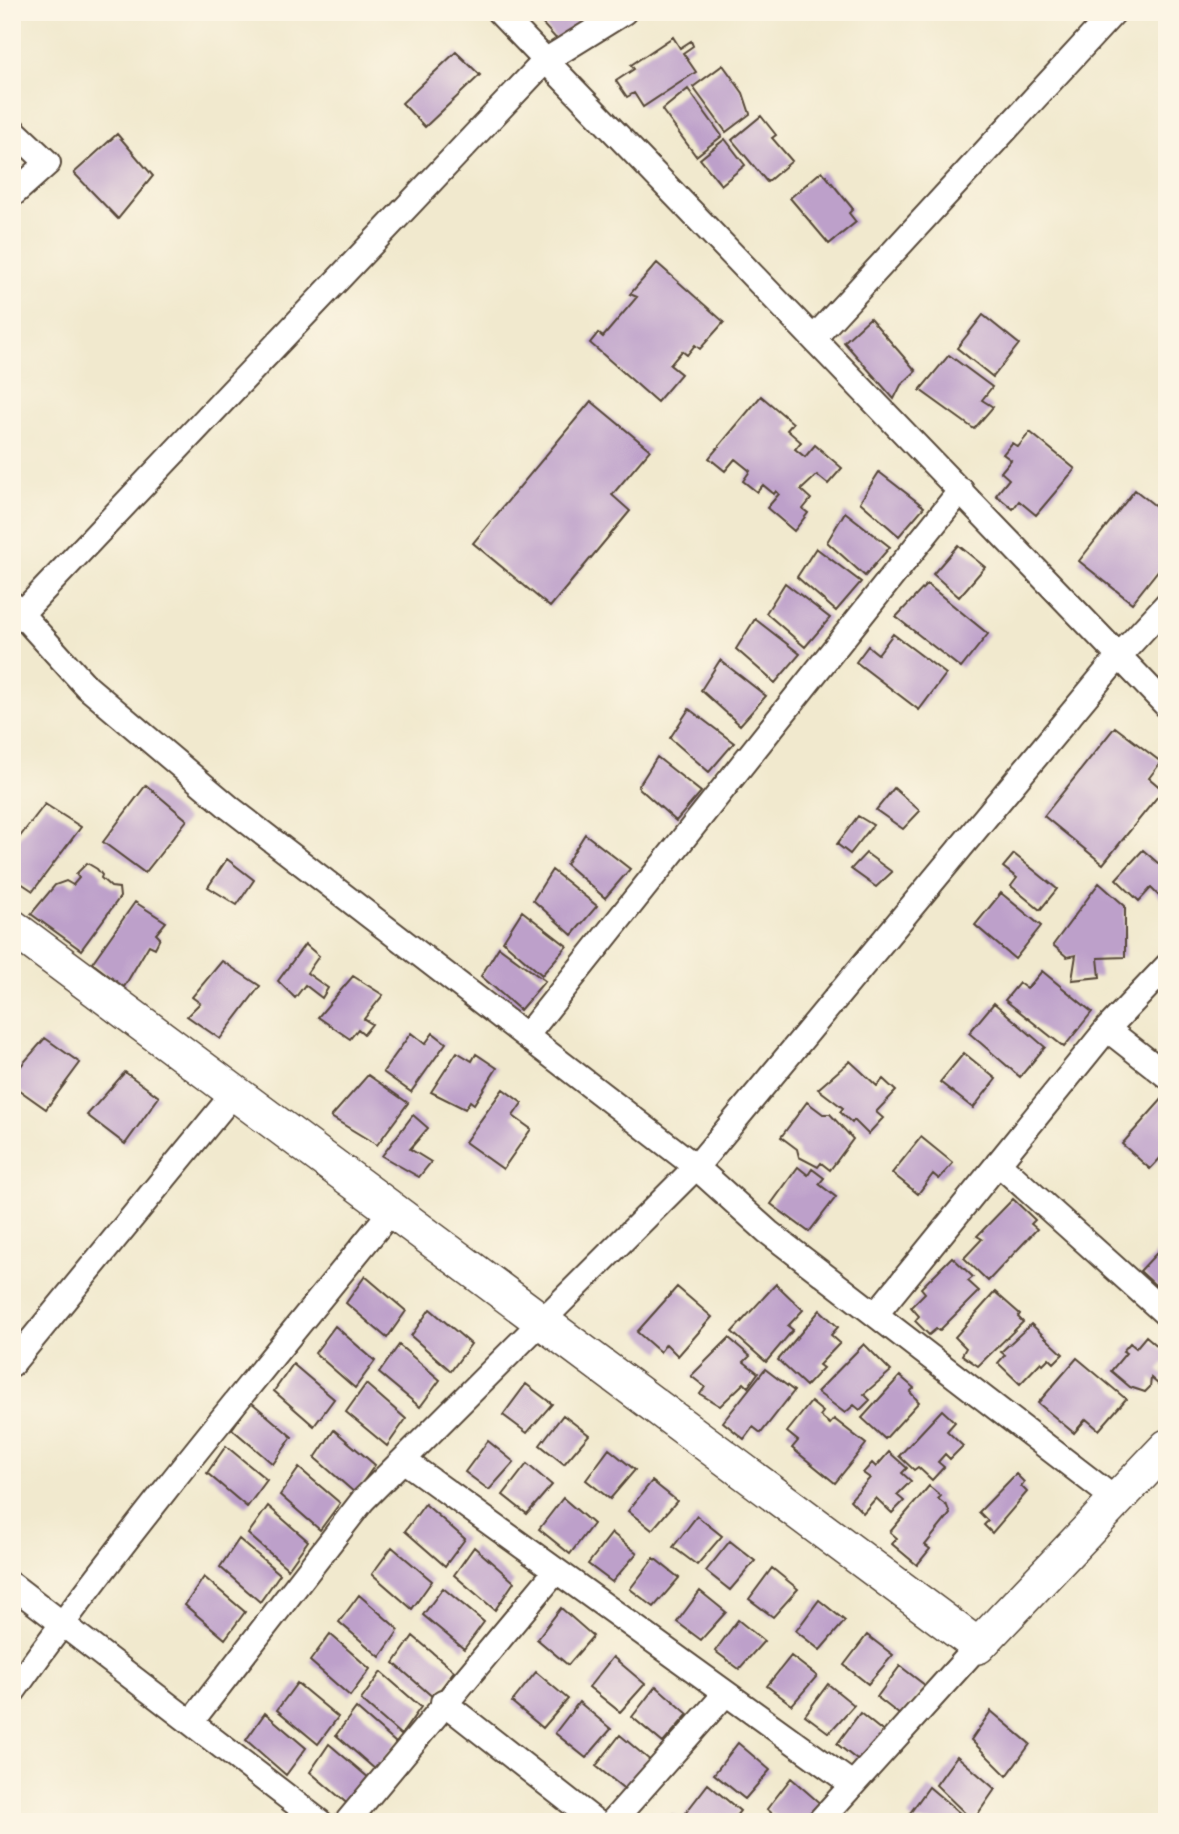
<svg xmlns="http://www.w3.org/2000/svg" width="1179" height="1834" font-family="Sriracha,sans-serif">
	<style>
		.building { fill: #bda0ca }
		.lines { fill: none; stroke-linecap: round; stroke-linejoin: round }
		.street-casing { stroke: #564738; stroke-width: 28 }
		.secondary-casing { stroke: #564738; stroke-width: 38 }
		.street { stroke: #fff; stroke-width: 24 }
		.secondary { stroke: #fff; stroke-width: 35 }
	</style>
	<rect width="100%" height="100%" fill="#fcf5e5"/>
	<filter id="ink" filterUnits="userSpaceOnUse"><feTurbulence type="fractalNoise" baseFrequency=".0143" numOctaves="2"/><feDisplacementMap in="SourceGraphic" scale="14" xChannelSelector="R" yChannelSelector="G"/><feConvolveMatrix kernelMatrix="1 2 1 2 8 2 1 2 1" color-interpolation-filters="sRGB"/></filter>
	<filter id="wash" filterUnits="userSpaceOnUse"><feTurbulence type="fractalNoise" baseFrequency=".00686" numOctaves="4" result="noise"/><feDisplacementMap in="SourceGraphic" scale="28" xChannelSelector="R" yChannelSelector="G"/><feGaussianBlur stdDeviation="1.57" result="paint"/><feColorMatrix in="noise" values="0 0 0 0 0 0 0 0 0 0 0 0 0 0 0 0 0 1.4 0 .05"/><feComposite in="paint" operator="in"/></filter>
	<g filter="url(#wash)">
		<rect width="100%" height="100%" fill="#f1e9ce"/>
		<g id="blocks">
			<path class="building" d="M553,12H584L590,19L559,42L540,21Z
				M673,37L680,48L691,41L693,46L683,53L696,72L643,107L634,93L627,97L616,81L634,69L631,65Z
				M456,52L480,75L425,127L402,103Z
				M723,65L743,93L750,114L726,132L693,87Z
				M688,89L722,136L696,156L662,110Z
				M761,116L776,135L772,138L792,161L767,182L732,140Z
				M117,134L153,176L118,219L74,173Z
				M725,139L745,165L721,185L700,159Z
				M822,171L853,209L849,213L856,222L829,244L790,198Z
				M657,263L724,322L700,349L695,345L687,355L682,351L670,365L681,374L657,402L590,343L598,333L603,337L637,297L630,294Z
				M983,315L1019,344L993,377L957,348Z
				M870,318L916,371L901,385L894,399L844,342Z
				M949,355L992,387L982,400L993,407L974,429L920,390Z
				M761,396L793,423L787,430L801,442L795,449L805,457L815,445L842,468L828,484L817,475L801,490L811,499L803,509L808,513L794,531L767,508L779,494L776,491L774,494L763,485L757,492L743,481L750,471L735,459L725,471L709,458Z
				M591,401L650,450L612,495L630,511L550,607L473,543Z
				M1030,432L1075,469L1036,515L1019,501L1013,509L996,495L1009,479L1001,472L1011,460L1003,454L1012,443L1018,447Z
				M879,472L924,507L899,536L860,502Z
				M1135,490L1167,515L1163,525L1167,528V559L1132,603L1079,561Z
				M845,512L890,547L865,576L827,542Z
				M958,545L985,567L959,597L933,574Z
				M816,548L861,582L836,611L797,577Z
				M785,583L830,618L805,647L766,613Z
				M927,584L988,634L961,668L896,617Z
				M755,619L800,654L775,683L736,649Z
				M893,634L946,674L919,710L856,662L868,646L878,654Z
				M720,660L766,696L740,725L701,690Z
				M689,709L734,743L709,772L670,738Z
				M1115,727L1161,762L1149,778L1163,790L1103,864L1044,816Z
				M657,757L701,792L676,821L638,787Z
				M146,785L187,820L145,873L103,842Z
				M894,788L920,811L903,829L876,810Z
				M45,804L81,827L33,891L12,877V847Z
				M858,816L873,825L850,854L837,844Z
				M585,834L630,869L605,898L566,864Z
				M1143,850L1167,871V904L1151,888L1139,901L1116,879Z
				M866,853L892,872L876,887L851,869Z
				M1014,854L1057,889L1040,910L1011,886L1017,878L1003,867Z
				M227,859L254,880L237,905L208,887Z
				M87,863L97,869L102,875L101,878L111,887L119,888L120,897L81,950L31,914L55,885L66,881L73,885L79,878L76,874Z
				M552,870L597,906L572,935L533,900Z
				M1099,883L1125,906V957L1098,958L1100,977L1072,980L1076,955L1067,957L1053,945Z
				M1001,893L1041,926L1015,959L975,925Z
				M135,902L166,922L156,934L160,938L155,948L149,945L124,987L92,963Z
				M522,911L567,946L542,975L503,941Z
				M305,944L319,956L307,973L328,988L322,998L305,985L295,998L278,981Z
				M499,947L545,981L520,1010L481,976Z
				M222,961L260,986L220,1039L187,1016L200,1003L192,997Z
				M1042,971L1092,1012L1064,1047L1005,1000L1019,983L1027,989Z
				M353,976L383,995L364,1019L372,1024L364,1034L358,1029L350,1039L318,1017Z
				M994,1003L1045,1047L1020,1077L969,1033Z
				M411,1033L425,1044L433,1033L446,1043L411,1092L383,1072Z
				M45,1038L80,1063L46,1109L12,1085V1076Z
				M457,1052L472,1061L476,1054L497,1068L474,1104L470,1101L465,1109L431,1092Z
				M964,1053L996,1079L973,1108L940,1082Z
				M850,1061L877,1086L883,1079L896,1091L876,1112L883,1118L868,1134L854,1120L852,1123L840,1112L843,1108L818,1089Z
				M125,1072L159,1097L125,1144L87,1115Z
				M368,1075L408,1103L377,1145L331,1117Z
				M503,1089L522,1103L513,1116L531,1129L503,1169L465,1142Z
				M1164,1097L1167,1151L1150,1169L1122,1144Z
				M807,1102L823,1114H830L853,1139L830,1170L821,1163L818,1167L799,1157L797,1149L781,1137Z
				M413,1115L428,1128L410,1149L431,1162L419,1177L382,1156Z
				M921,1137L953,1163L939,1179L933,1174L918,1194L892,1173Z
				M798,1167L808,1175L812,1169L824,1178L819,1184L836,1197L809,1232L771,1204Z
				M1013,1199L1035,1220L1031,1224L1037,1229L988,1281L964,1258L982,1239L977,1236Z
				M1167,1242V1296L1140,1271Z
				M952,1257L973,1277L968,1281L979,1291L939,1331L936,1329L929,1335L915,1321L919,1316L911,1307L925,1293L921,1288Z
				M365,1276L406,1311L387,1338L346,1303Z
				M776,1284L803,1310L788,1326L793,1330L766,1362L732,1332Z
				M677,1287L712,1317L678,1356L666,1344L660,1352L637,1332Z
				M995,1292L1020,1314L1018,1317L1023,1322L978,1366L962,1355L966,1348L955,1337Z
				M430,1309L471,1344L451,1371L411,1336Z
				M820,1310L838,1327L831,1335L840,1343L819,1365L823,1368L806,1386L778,1360Z
				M1031,1324L1063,1354L1054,1363L1049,1358L1043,1364L1041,1362L1020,1384L998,1363L1005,1355L1001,1352Z
				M335,1326L375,1361L355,1388L315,1353Z
				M1146,1336L1167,1354V1360L1158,1370L1165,1376L1158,1384L1151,1378L1150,1387L1145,1392L1130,1387L1111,1371L1126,1353L1123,1351L1130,1343L1136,1348Z
				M729,1338L750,1356L744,1362L758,1373L748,1387L744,1383L720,1406L700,1394L705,1387L691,1376Z
				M864,1344L891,1371L864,1394L870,1400L860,1410L854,1405L845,1413L817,1392Z
				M399,1345L440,1380L420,1407L379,1373Z
				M1077,1358L1126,1399L1099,1430L1086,1419L1074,1433L1038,1403Z
				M293,1364L334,1399L314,1426L274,1391Z
				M765,1369L794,1391L761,1433L753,1427L744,1439L723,1422Z
				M900,1376L914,1388L910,1392L919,1402L885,1439L862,1418Z
				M366,1384L406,1419L387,1446L346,1412Z
				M526,1384L552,1404L527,1433L503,1415Z
				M251,1402L292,1437L273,1464L232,1429Z
				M811,1402L823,1412L820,1416L830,1424L834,1419L866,1444L835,1483L792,1448L798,1441L787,1432Z
				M942,1410L955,1422L947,1431L963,1446L950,1459L945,1454L938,1462L944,1467L932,1480L918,1467L914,1470L899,1456Z
				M563,1415L589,1435L564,1464L540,1445Z
				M334,1430L375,1465L355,1493L315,1458Z
				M488,1441L514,1462L489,1490L465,1472Z
				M226,1446L267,1480L247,1507L207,1473Z
				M609,1449L635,1470L610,1499L586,1480Z
				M889,1452L907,1468L902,1473L911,1481L897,1495L904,1501L892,1513L876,1498L863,1513L850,1500L870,1478L863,1473L872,1463L876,1467Z
				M527,1464L552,1485L527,1514L503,1495Z
				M299,1468L340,1503L320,1530L280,1495Z
				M1016,1474L1024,1482L1021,1486L1027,1492L992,1533L984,1525L988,1521L979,1512Z
				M652,1481L677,1501L652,1530L628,1511Z
				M929,1486L941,1496L938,1499L947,1506L950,1514L925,1545L930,1549L917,1565L892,1544L897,1538L890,1532Z
				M563,1498L593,1524L570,1554L539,1529Z
				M425,1504L465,1539L445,1566L405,1531Z
				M268,1506L308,1541L288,1569L248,1534Z
				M697,1516L722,1536L697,1565L673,1547Z
				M612,1533L637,1553L612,1582L588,1564Z
				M239,1539L280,1574L260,1602L220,1567Z
				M730,1541L755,1561L730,1590L706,1571Z
				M392,1547L432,1581L412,1609L372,1574Z
				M474,1547L514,1582L495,1610L454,1575Z
				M654,1558L679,1578L654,1607L630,1589Z
				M772,1568L798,1589L773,1617L749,1599Z
				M204,1577L245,1612L225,1639L185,1605Z
				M443,1588L484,1622L464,1649L423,1615Z
				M700,1591L726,1612L701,1640L677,1622Z
				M359,1595L399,1630L380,1657L339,1622Z
				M819,1600L845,1621L820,1650L796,1631Z
				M561,1608L593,1636L568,1665L537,1639Z
				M738,1620L764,1641L739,1669L715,1651Z
				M330,1634L370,1669L350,1696L310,1661Z
				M867,1635L893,1655L868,1684L844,1665Z
				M413,1636L454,1671L434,1698L394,1663Z
				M791,1656L817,1676L792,1705L767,1686Z
				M613,1657L645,1684L620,1712L589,1687Z
				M900,1666L926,1686L900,1715L877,1697Z
				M381,1672L421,1707L401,1735L361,1700Z
				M536,1672L568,1699L543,1728L512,1702Z
				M297,1683L338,1717L318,1744L277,1710Z
				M828,1684L854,1705L829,1733L805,1715Z
				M656,1686L688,1714L663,1743L632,1717Z
				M579,1702L611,1729L586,1758L555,1733Z
				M356,1708L396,1743L376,1770L336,1735Z
				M991,1711L1030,1744L1007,1776L971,1740Z
				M265,1713L306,1748L286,1775L246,1740Z
				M860,1713L886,1734L861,1763L837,1744Z
				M620,1735L652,1762L627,1791L596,1766Z
				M738,1743L770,1770L745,1799L714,1774Z
				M329,1744L370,1779L350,1806L310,1772Z
				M957,1756L995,1789L973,1821L936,1785Z
				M791,1778L823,1806L809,1822H782L767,1809Z
				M708,1784L740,1811L731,1822H692L684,1815Z
				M929,1787L968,1820L967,1822H914L908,1816Z
				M673,1814L683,1822H667Z"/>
		</g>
	</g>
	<g filter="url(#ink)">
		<use href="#blocks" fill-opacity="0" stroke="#564738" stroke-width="2"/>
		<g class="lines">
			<g class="street-casing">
				<path id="street" d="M499,12L1167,706
					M12,129L48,163L12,195
					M814,338L1114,12
					M12,604L87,687L230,808L696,1167L768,1232L1116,1500
					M21,614L545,61L624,12
					M1167,966L1107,1029L1167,1076
					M526,1036L961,490
					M998,1163L1167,1315
					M876,1314L1107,1029
					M12,1364L234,1093
					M403,1460L852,1784
					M12,1585L320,1822
					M12,1693C131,1526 263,1369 392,1210
					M443,1702L596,1822
					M191,1722L363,1500L696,1167L1120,655L1167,604
					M347,1822L556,1571
					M612,1822L726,1693
					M819,1822L978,1646"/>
			</g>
			<g class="secondary-casing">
				<path id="secondary" d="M12,927L978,1646L1167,1447"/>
			</g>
			<use href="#street" class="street"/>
			<use href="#secondary" class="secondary"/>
		</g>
	</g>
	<rect width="1179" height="1834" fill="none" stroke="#fcf5e5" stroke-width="42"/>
</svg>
